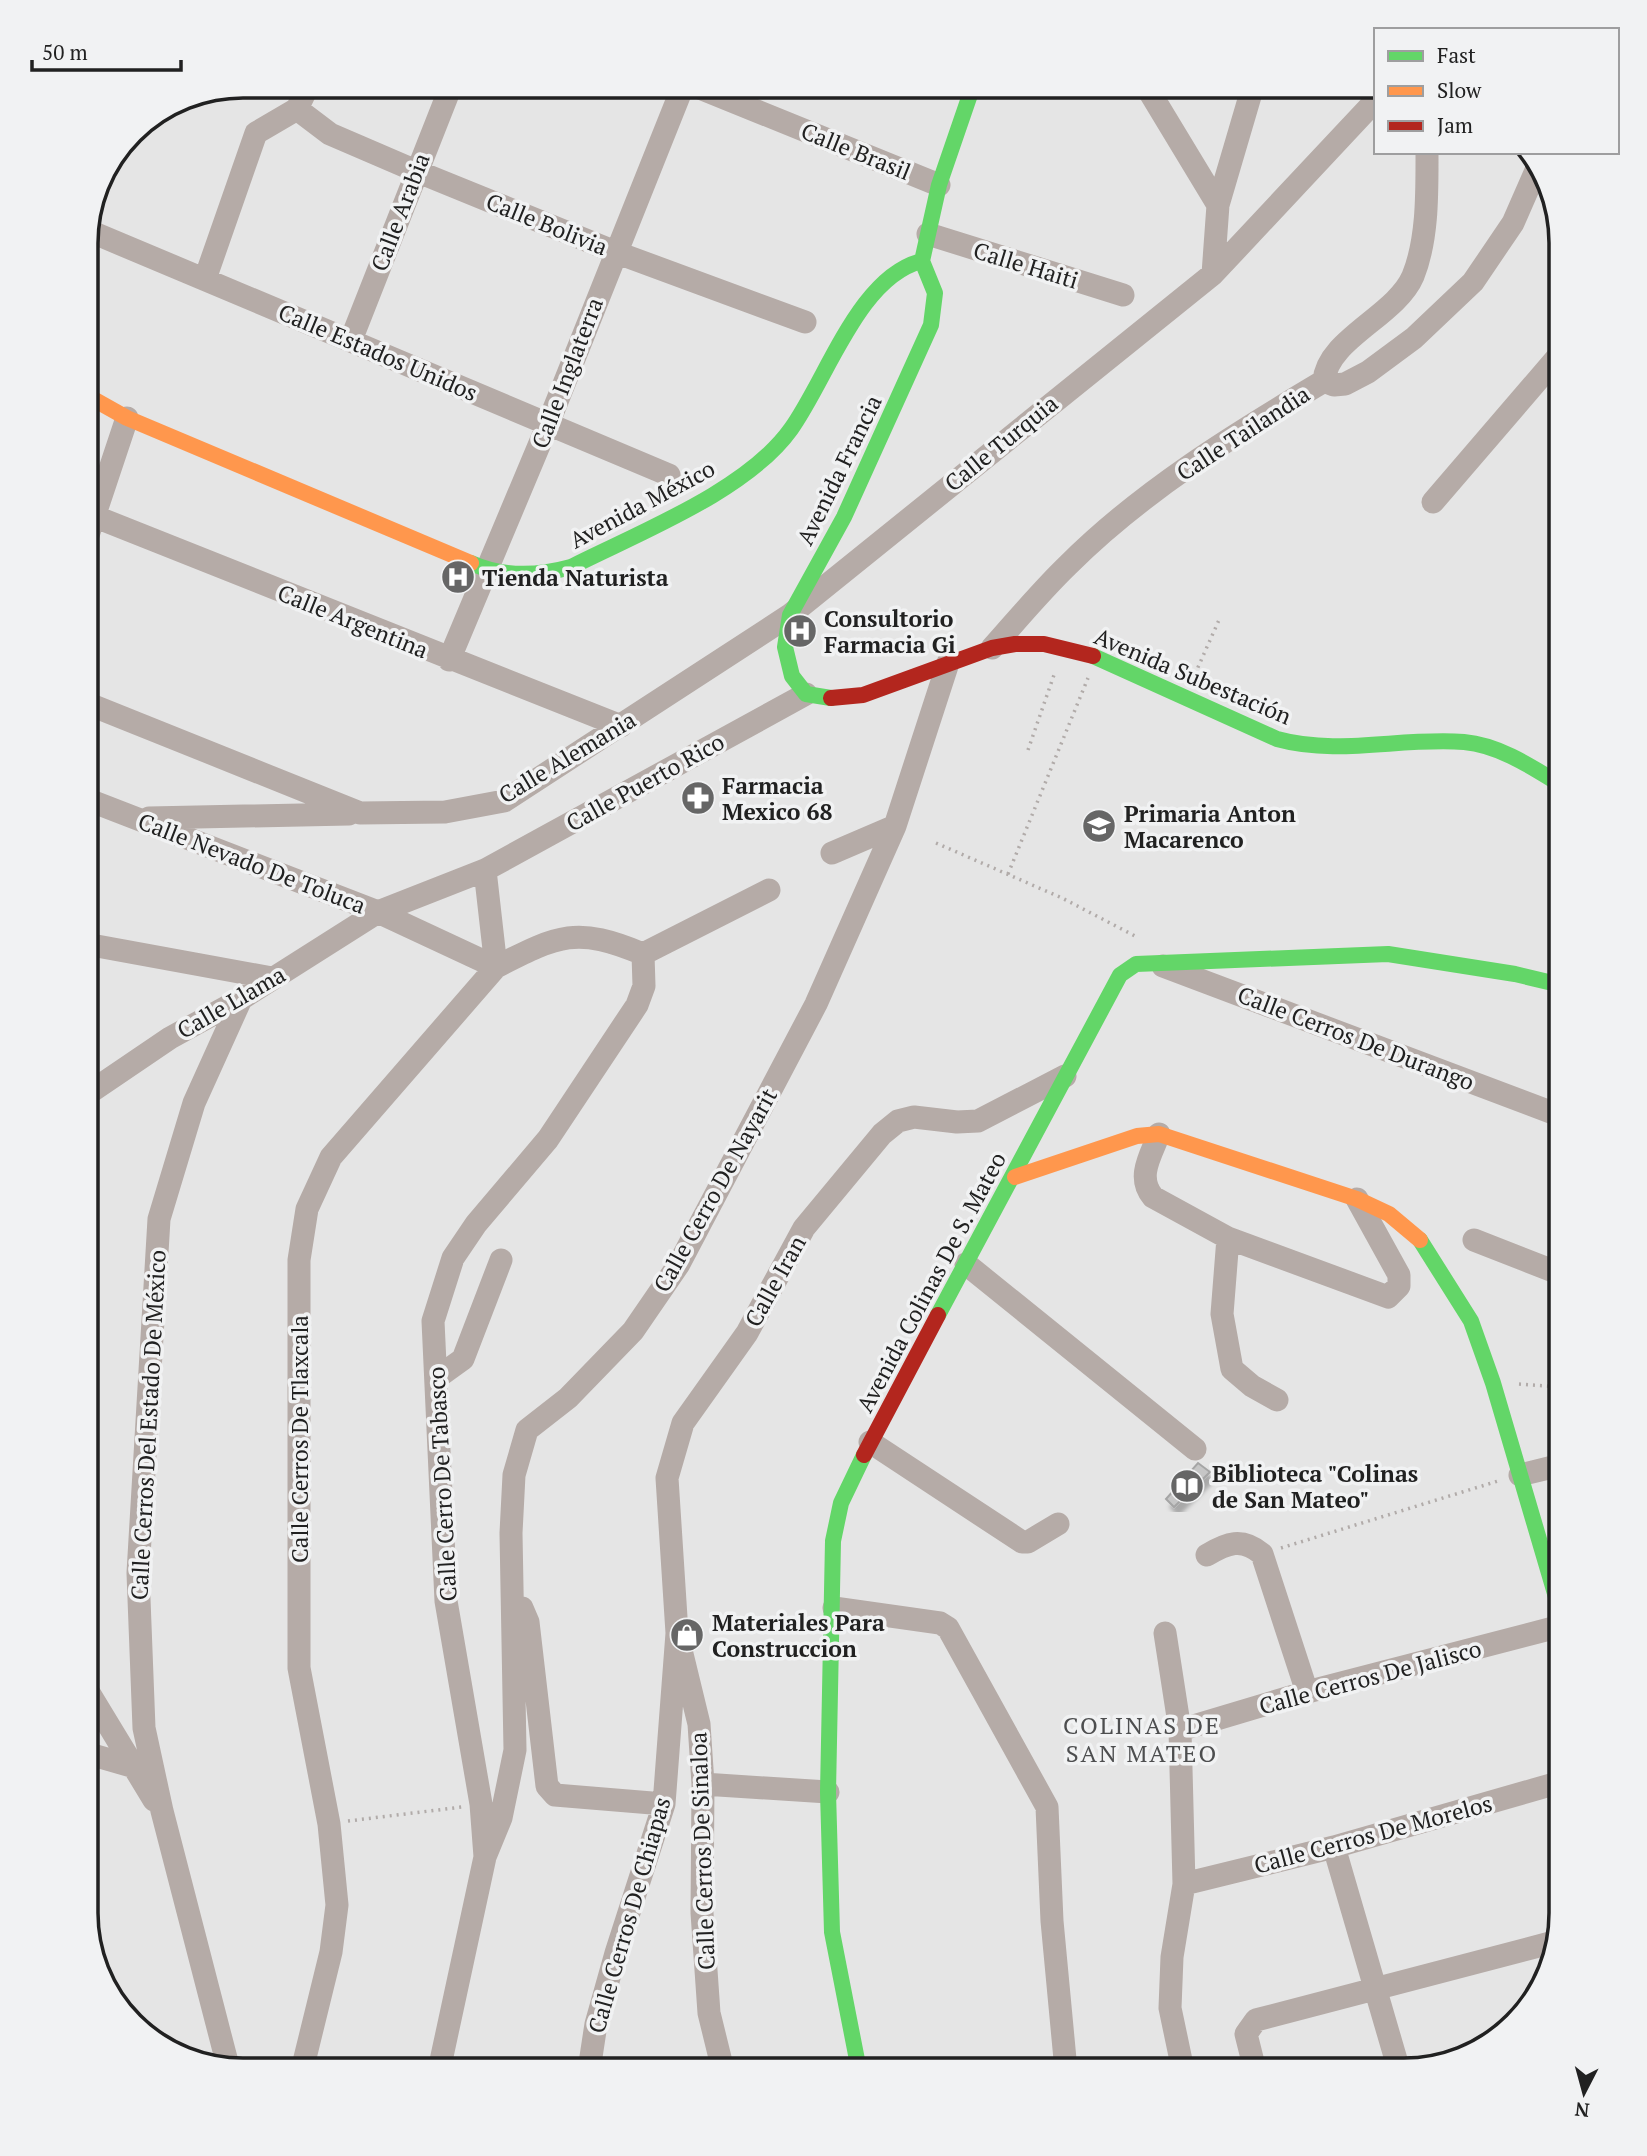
<svg xmlns="http://www.w3.org/2000/svg" width="1647" height="2156" font-family="'PT Serif',serif">
	<style>
		.building { fill: #c6c6c6; stroke: #a5a5a5; stroke-width: 2; filter: url(#shadow) }
		.lines { fill: none; stroke-linecap: round; stroke-linejoin: round }
		.path { stroke: #b1aba9; stroke-width: 3.5; stroke-dasharray: 2 5; stroke-linecap: butt }
		.street { stroke: #b5aba7; stroke-width: 23 }
		.fast { stroke: #63d668; stroke-width: 16 }
		.slow { stroke: #ff974d; stroke-width: 16 }
		.jam { stroke: #b3261e; stroke-width: 16 }
		.labels { text-anchor: middle; dominant-baseline: central; stroke-width: 7; stroke-linejoin: round; paint-order: stroke }
		.street-label { font-size: 23px; fill: #212121; stroke: #f1f2f3 }
		.poi-label { font-size: 23px; font-weight: bold; fill: #212121; stroke: #f1f2f3; text-anchor: start }
		.neighbourhood-label { font-size: 24px; letter-spacing: 2px; fill: #4d4e4f; stroke: #f1f2f3 }
		.rim { fill: none; stroke: #212121; stroke-width: 3.5 }
	</style>
	<defs>
		<filter id="shadow"><feDropShadow dx="4.5" dy="8" stdDeviation="2" flood-color="#0004"/></filter>
	</defs>
	<rect width="100%" height="100%" fill="#e5e5e5"/>
	<path class="building" d="M1198,1463L1210,1472L1174,1507L1166,1499Z"/>
	<g class="lines">
		<path class="path" d="M1195,674L1219,620
			M1028,750L1055,672
			M936,843L1062,898L1137,937
			M1008,874L1088,678
			M1519,1384L1561,1387
			M1281,1548L1498,1481
			M348,1821L462,1807"/>
		<path class="street" d="M695,86L939,185
			M1146,86L1218,205L1213,274
			M297,109L330,134L416,171L615,252L805,322
			M1218,205L1253,86
			M87,230L669,475
			M928,234L1123,295
			M205,279L256,133L297,109L308,86
			M351,340L451,86
			M1324,381L1334,385L1345,384L1368,372L1414,338L1473,282L1513,223L1538,166
			M1324,381C1327,339 1396,316 1413,276C1428,239 1427,192 1427,152
			M1433,502L1561,353
			M86,513L621,726
			M86,541L127,418
			M992,648C1017,620 1041,591 1068,565C1142,491 1235,434 1324,381
			M449,660L548,424L683,86
			M86,703L360,813L445,812L504,801L790,615L1213,274L1376,100
			M86,799L378,912L496,967C559,935 576,926 643,954
			M149,818L349,814
			M832,853L895,826
			M86,944L272,978
			M643,954L769,890
			M1163,966L1561,1116
			M86,1095L170,1038L241,999L378,912L485,870L806,694
			M1159,1134C1151,1155 1136,1177 1153,1197L1228,1238L1388,1297L1399,1286V1275L1357,1199
			M1228,1238L1222,1314L1232,1369L1252,1386L1277,1400
			M1474,1240L1561,1274
			M966,1264L1195,1449
			M438,1377L463,1359L501,1260
			M870,1442L1022,1542H1028L1058,1524
			M1520,1475L1561,1465
			M1207,1555C1227,1543 1242,1537 1262,1554L1307,1692
			M522,1608L528,1622L547,1786L555,1795L664,1804
			M834,1608L940,1623L948,1628L1047,1807L1052,1921L1066,2070
			M1165,1633L1180,1730L1184,1884L1172,1957L1170,2008L1183,2070
			M682,1654L699,1724L703,1784L702,1913L709,2013L723,2070
			M86,1688L154,1800
			M1180,1730L1307,1692L1561,1626
			M86,1753L131,1766
			M703,1784L828,1792
			M1334,1847L1399,2070
			M485,1857L501,1818L515,1750L511,1533L514,1475L527,1430L568,1398L633,1331L679,1264L816,1004L895,826L948,663
			M1184,1884L1334,1847L1561,1782
			M228,2066L162,1811L144,1728L138,1573L159,1219L194,1103L241,999
			M302,2070L331,1952L337,1905L329,1824L299,1668V1260L307,1209L331,1157L496,967L485,870
			M439,2070L485,1857L481,1804L446,1601L433,1321L453,1258L476,1224L548,1139L637,1005L644,986L643,954
			M589,2070L596,2024L616,1953L664,1804L677,1633L667,1478L683,1423L747,1333L804,1228L882,1134L898,1121L914,1117L957,1122L978,1121L1065,1076
			M1255,2070L1246,2034L1256,2020L1554,1942"/>
		<path class="fast" d="M922,261L939,185L973,86
			M471,563C502,577 538,576 571,567C638,533 747,491 791,429C827,379 859,276 922,261
			M1093,656L1277,739C1339,756 1401,737 1464,742C1499,745 1532,767 1561,785
			M831,698L806,694L792,676L785,647L790,615L844,517L931,325L935,293L922,261
			M1420,1240L1471,1321L1493,1383L1561,1614
			M938,1315L1120,975L1136,964L1388,954L1515,974L1561,985
			M859,2070L832,1932L828,1792L833,1541L841,1503L864,1455"/>
		<path class="slow" d="M86,395L127,418L471,563
			M1015,1177L1137,1136L1159,1134L1357,1199L1389,1214L1420,1240"/>
		<path class="jam" d="M831,698L863,695L992,648L1015,644H1044L1093,656
			M864,1455L938,1315"/>
	</g>
	<defs>
		<g id="hospital-disc" transform="scale(1.75)"><circle r="9.5" fill="#666" stroke="#f1f2f3"/><path d="M-5-5h3v3.5h4V-5h3V5h-3V1.5h-4V5h-3Z" fill="#fff"/></g>
		<g id="pharmacy-disc" transform="scale(1.75)"><circle r="9.5" fill="#666" stroke="#f1f2f3"/><path d="M-2-6h4v4h4v4h-4v4h-4v-4h-4v-4h4Z" fill="#fff"/></g>
		<g id="school-disc" transform="scale(1.75)"><circle r="9.5" fill="#666" stroke="#f1f2f3"/><path d="M0-5L7-2L0 1L-7-2ZM-4 1L0 2.5L4 1V4Q0 6-4 4Z" fill="#fff"/></g>
		<g id="library-disc" transform="scale(1.75)"><circle r="9.5" fill="#666" stroke="#f1f2f3"/><path d="M-6-4Q-3-5.5-.7-3.5V5Q-3 3-6 4ZM6-4Q3-5.5 .7-3.5V5Q3 3 6 4Z" fill="#fff"/></g>
		<g id="shop-disc" transform="scale(1.75)"><circle r="9.5" fill="#666" stroke="#f1f2f3"/><path d="M-5-2.5h2.3a2.7 3.5 0 0 1 5.4 0H5L5.5 6h-11ZM-1.5-2.5h3a1.5 2.3 0 0 0-3 0Z" fill="#fff"/></g>
	</defs>
	<g fill-rule="evenodd">
		<use href="#hospital-disc" x="458" y="577"/>
		<use href="#hospital-disc" x="800" y="631"/>
		<use href="#pharmacy-disc" x="698" y="798"/>
		<use href="#school-disc" x="1099" y="826"/>
		<use href="#library-disc" x="1187" y="1486"/>
		<use href="#shop-disc" x="687" y="1635"/>
	</g>
	<g class="labels">
		<g class="street-label">
			<text transform="translate(856 151) rotate(22)">Calle Brasil</text>
			<text transform="translate(400 212) rotate(-69)">Calle Arabia</text>
			<text transform="translate(547 224) rotate(22)">Calle Bolivia</text>
			<text transform="translate(1026 265) rotate(17)">Calle Haiti</text>
			<text transform="translate(378 352) rotate(23)">Calle Estados Unidos</text>
			<text transform="translate(567 373) rotate(-69)">Calle Inglaterra</text>
			<text transform="translate(1243 433) rotate(-33)">Calle Tailandia</text>
			<text transform="translate(1001 443) rotate(-39)">Calle Turquia</text>
			<text transform="translate(839 470) rotate(-64)">Avenida Francia</text>
			<text transform="translate(642 504) rotate(-28)">Avenida México</text>
			<text transform="translate(353 621) rotate(22)">Calle Argentina</text>
			<text transform="translate(1193 676) rotate(23)">Avenida Subestación</text>
			<text transform="translate(567 757) rotate(-31)">Calle Alemania</text>
			<text transform="translate(645 782) rotate(-29)">Calle Puerto Rico</text>
			<text transform="translate(252 863) rotate(21)">Calle Nevado De Toluca</text>
			<text transform="translate(231 1002) rotate(-30)">Calle Llama</text>
			<text transform="translate(1356 1038) rotate(21)">Calle Cerros De Durango</text>
			<text transform="translate(715 1190) rotate(-61)">Calle Cerro De Nayarit</text>
			<text transform="translate(775 1281) rotate(-61)">Calle Iran</text>
			<text transform="translate(931 1282) rotate(-62)">Avenida Colinas De S. Mateo</text>
			<text transform="translate(148 1425) rotate(-87)">Calle Cerros Del Estado De México</text>
			<text transform="translate(299 1439) rotate(-90)">Calle Cerros De Tlaxcala</text>
			<text transform="translate(442 1484) rotate(-93)">Calle Cerro De Tabasco</text>
			<text transform="translate(1370 1677) rotate(-15)">Calle Cerros De Jalisco</text>
			<text transform="translate(1373 1834) rotate(-15)">Calle Cerros De Morelos</text>
			<text transform="translate(702 1851) rotate(-92)">Calle Cerros De Sinaloa</text>
			<text transform="translate(629 1915) rotate(-74)">Calle Cerros De Chiapas</text>
		</g>
		<g class="poi-label">
			<text x="482" y="577">Tienda Naturista</text>
			<text x="824" y="618">Consultorio<tspan x="824" dy="26">Farmacia Gi</tspan></text>
			<text x="722" y="785">Farmacia<tspan x="722" dy="26">Mexico 68</tspan></text>
			<text x="1124" y="813">Primaria Anton<tspan x="1124" dy="26">Macarenco</tspan></text>
			<text x="1212" y="1473">Biblioteca "Colinas<tspan x="1212" dy="26">de San Mateo"</tspan></text>
			<text x="712" y="1622">Materiales Para<tspan x="712" dy="26">Construccion</tspan></text>
		</g>
		<g class="neighbourhood-label">
			<text x="1142" y="1725">COLINAS DE<tspan x="1142" dy="28">SAN MATEO</tspan></text>
		</g>
	</g>
	<path d="M0 0H1647V2156H0ZM243 98H1404A145 145 0 0 1 1549 243V1913A145 145 0 0 1 1404 2058H243A145 145 0 0 1 98 1913V243A145 145 0 0 1 243 98Z" fill="#f1f2f3" fill-rule="evenodd"/>
	<path class="rim" d="M243 98H1404A145 145 0 0 1 1549 243V1913A145 145 0 0 1 1404 2058H243A145 145 0 0 1 98 1913V243A145 145 0 0 1 243 98Z"/>
	<rect x="1374" y="28" width="245" height="126" fill="#f1f2f3" stroke="#9e9e9f" stroke-width="2"/>
	<rect x="1388" y="51" width="35" height="10" fill="#63d668" stroke="#9e9e9f" stroke-width="2"/>
	<text x="1437" y="63" font-size="21" fill="#212121">Fast</text>
	<rect x="1388" y="86" width="35" height="10" fill="#ff974d" stroke="#9e9e9f" stroke-width="2"/>
	<text x="1437" y="98" font-size="21" fill="#212121">Slow</text>
	<rect x="1388" y="121" width="35" height="10" fill="#b3261e" stroke="#9e9e9f" stroke-width="2"/>
	<text x="1437" y="133" font-size="21" fill="#212121">Jam</text>
	<g transform="translate(1584 2093) rotate(186)" stroke="#f1f2f3" stroke-width="5" paint-order="stroke">
	<path d="M0-5L12 26L0 18L-12 26Z" fill="#212121"/>
	<text y="-10" font-size="19" font-weight="bold" text-anchor="middle" fill="#212121">N</text>
	</g>
	<path d="M32 60v10h149v-10" fill="none" stroke="#212121" stroke-width="3.5"/>
	<text x="42" y="60" font-size="21" fill="#212121" stroke="#f1f2f3" stroke-width="5" paint-order="stroke">50 m</text>
</svg>
